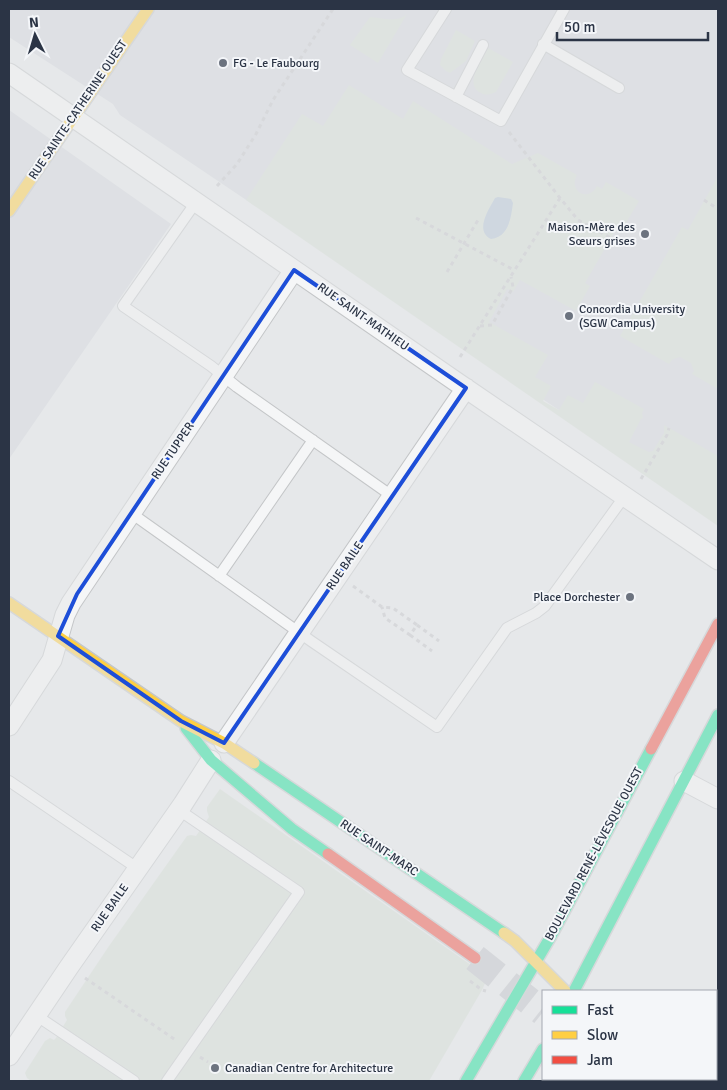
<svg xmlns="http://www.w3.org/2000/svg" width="727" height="1090" font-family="Signika,sans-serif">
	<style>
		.built { fill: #d4d7dd }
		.green { fill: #d6ded6 }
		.water { fill: #b4c4d5 }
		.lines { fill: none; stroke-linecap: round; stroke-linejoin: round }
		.secondary-tunnel { stroke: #c1c4c9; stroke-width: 28; stroke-dasharray: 28 14; stroke-linecap: butt }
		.lane-casing { stroke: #c4c6c8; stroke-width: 12 }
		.street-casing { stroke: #c4c6c8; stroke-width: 21 }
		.fast-casing { stroke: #c4c6c8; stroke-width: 14 }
		.slow-casing { stroke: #c4c6c8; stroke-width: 14 }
		.jam-casing { stroke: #c4c6c8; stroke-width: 14 }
		.path { stroke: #c5c6ca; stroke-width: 3; stroke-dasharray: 4 4; stroke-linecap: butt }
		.lane { stroke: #f5f6f7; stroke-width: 10 }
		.street { stroke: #f5f6f7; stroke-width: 19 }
		.fast { stroke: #16e098; stroke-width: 11 }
		.slow { stroke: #ffcf43; stroke-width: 11 }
		.jam { stroke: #f24e42; stroke-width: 11 }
		.marked { fill: none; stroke: #1d4ed8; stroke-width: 4; stroke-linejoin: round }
		.poi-dot { fill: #6c737f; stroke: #f4f6f9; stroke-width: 2 }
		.labels { text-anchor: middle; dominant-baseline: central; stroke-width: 4; stroke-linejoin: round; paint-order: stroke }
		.poi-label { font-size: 12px; fill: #2b3445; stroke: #f4f6f9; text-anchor: start }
		.street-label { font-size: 12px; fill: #2b3445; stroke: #f4f6f9 }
	</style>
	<rect width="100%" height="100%" fill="#e6e8ea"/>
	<path class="built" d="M9,9H718V517L120,115L113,104L9,37Z
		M9,110L171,224L9,459Z"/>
	<path class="green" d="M407,14L378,63L350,45L370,17C381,18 398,23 407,14Z
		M456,30L475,41L466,61L450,73L446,71L440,65L441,59Z
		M488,48L513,62L496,92C491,94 486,96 481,93C463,85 482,59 488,48Z
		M349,85L403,119L413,101L512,164L538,153L577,175C568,191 588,203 597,186L602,189L606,182L639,201L624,226L619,224L585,283L590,286L576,311L520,280L513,292L507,289L489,322L548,355L535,377L551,386L543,401L559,410L568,395L583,403L595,382L644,409L642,413L643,418L641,419L629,442L649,452L653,451L664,433V425L718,456V526L246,200L302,114L323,126Z
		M718,176V389L692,374L694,371L691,363L680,357L673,359L669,364L620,336L682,227L688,230Z
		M220,789L488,977L482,990L429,1081H31L27,1078L25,1073L26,1071L45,1041L50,1038L54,1040L56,1038L67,1020L65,1016V1012L109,946L187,836L191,835L196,836L209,817L207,811V807Z
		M566,1079H616L618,1081H565Z"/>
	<path class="water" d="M498,197L511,199L513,203C511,217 509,237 491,239C474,231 489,209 495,198Z"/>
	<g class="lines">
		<path class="secondary-tunnel" d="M475,958L543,1012
			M611,1079L613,1081"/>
		<g class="lane-casing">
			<path id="lane" d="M446,9L407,70L501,121L564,9
				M543,44L619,88
				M456,97L483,45
				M196,202L123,306L211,366L237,387L392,496
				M131,513L311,641L437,727L507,628L536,613L545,606L624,497
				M219,576L313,440
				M9,781L137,868
				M37,1016L134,1081
				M167,1081L299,892L179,810"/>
		</g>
		<g class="street-casing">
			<path id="street" d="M9,73L455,381L718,560
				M9,726L52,660L65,615L71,603L294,270
				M224,743L466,388
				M684,781L718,799
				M9,1056L69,967L183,804L211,760"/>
		</g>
		<g class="fast-casing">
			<path id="fast" d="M186,728L211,760L292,829L328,854
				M254,763L504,933
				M574,991L718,715
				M466,1081L551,936L651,749
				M524,1081L543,1049"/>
		</g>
		<g class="slow-casing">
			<path id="slow" d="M9,211L148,9
				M9,603L181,721L224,743L254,763
				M504,933L515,941L565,991"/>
		</g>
		<g class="jam-casing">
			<path id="jam" d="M651,749L718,624
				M328,854L475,958
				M640,1079L642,1081"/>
		</g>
		<path class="path" d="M509,132L560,198L578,220L611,238
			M217,186L237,164L256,134L273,100L333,9
			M704,200L718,209
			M416,218L514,270
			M447,272L478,220
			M480,326L492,325L513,287L511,277
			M460,357L560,198
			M641,479L667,435L669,428
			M353,586L382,607L393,608L417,625L410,635L385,618L382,607
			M417,625L439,641
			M410,635L432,651
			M85,978L177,1041
			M470,981L482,990L486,991
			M200,1057L208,1062"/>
		<use href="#lane" class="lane"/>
		<use href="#street" class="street"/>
		<use href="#fast" class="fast"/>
		<use href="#slow" class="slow"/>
		<use href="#jam" class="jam"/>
	</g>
	<path d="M0 0H727V1090H0ZM294,270L466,388L224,743L181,721L58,636L77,594Z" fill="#e6e8ea" fill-opacity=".55" fill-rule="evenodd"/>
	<path class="marked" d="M294,270L466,388L224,743L181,721L58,636L77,594Z"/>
	<g class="poi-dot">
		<circle cx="223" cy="63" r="5"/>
		<circle cx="645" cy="234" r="5"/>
		<circle cx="569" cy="316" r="5"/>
		<circle cx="630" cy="597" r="5"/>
		<circle cx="215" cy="1068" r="5"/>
	</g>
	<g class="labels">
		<g class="poi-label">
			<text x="233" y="63">FG - Le Faubourg</text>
			<text x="635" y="227" text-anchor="end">Maison-Mère des<tspan x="635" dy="14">Sœurs grises</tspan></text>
			<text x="579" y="309">Concordia University<tspan x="579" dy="14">(SGW Campus)</tspan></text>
			<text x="620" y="597" text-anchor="end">Place Dorchester</text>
			<text x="225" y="1068">Canadian Centre for Architecture</text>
		</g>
		<g class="street-label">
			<text transform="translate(78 110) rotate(-56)">RUE SAINTE-CATHERINE OUEST</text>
			<text transform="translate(363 317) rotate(35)">RUE SAINT-MATHIEU</text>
			<text transform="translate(173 451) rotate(-56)">RUE TUPPER</text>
			<text transform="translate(345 566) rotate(-56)">RUE BAILE</text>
			<text transform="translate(379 848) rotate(34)">RUE SAINT-MARC</text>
			<text transform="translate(594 854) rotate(-62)">BOULEVARD RENÉ-LÉVESQUE OUEST</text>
			<text transform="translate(110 908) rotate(-55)">RUE BAILE</text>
		</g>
	</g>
	<rect width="727" height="1090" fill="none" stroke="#2b3445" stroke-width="20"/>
	<rect x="542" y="990" width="175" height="90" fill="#f4f6f9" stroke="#a4a8b1"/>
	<rect x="552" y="1006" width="25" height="8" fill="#16e098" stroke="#a4a8b1"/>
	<text x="587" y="1015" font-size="15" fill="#2b3445">Fast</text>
	<rect x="552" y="1031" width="25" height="8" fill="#ffcf43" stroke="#a4a8b1"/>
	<text x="587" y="1040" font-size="15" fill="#2b3445">Slow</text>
	<rect x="552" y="1056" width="25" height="8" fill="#f24e42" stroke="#a4a8b1"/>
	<text x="587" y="1065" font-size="15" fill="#2b3445">Jam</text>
	<g transform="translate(35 35) rotate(355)" stroke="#f4f6f9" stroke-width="4" paint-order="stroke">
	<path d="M0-4L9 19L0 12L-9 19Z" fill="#2b3445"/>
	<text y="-8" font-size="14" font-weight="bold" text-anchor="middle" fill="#2b3445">N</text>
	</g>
	<path d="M557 32v8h151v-8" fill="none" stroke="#2b3445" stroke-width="2.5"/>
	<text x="564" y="32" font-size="15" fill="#2b3445" stroke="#f4f6f9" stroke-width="4" paint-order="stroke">50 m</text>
</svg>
